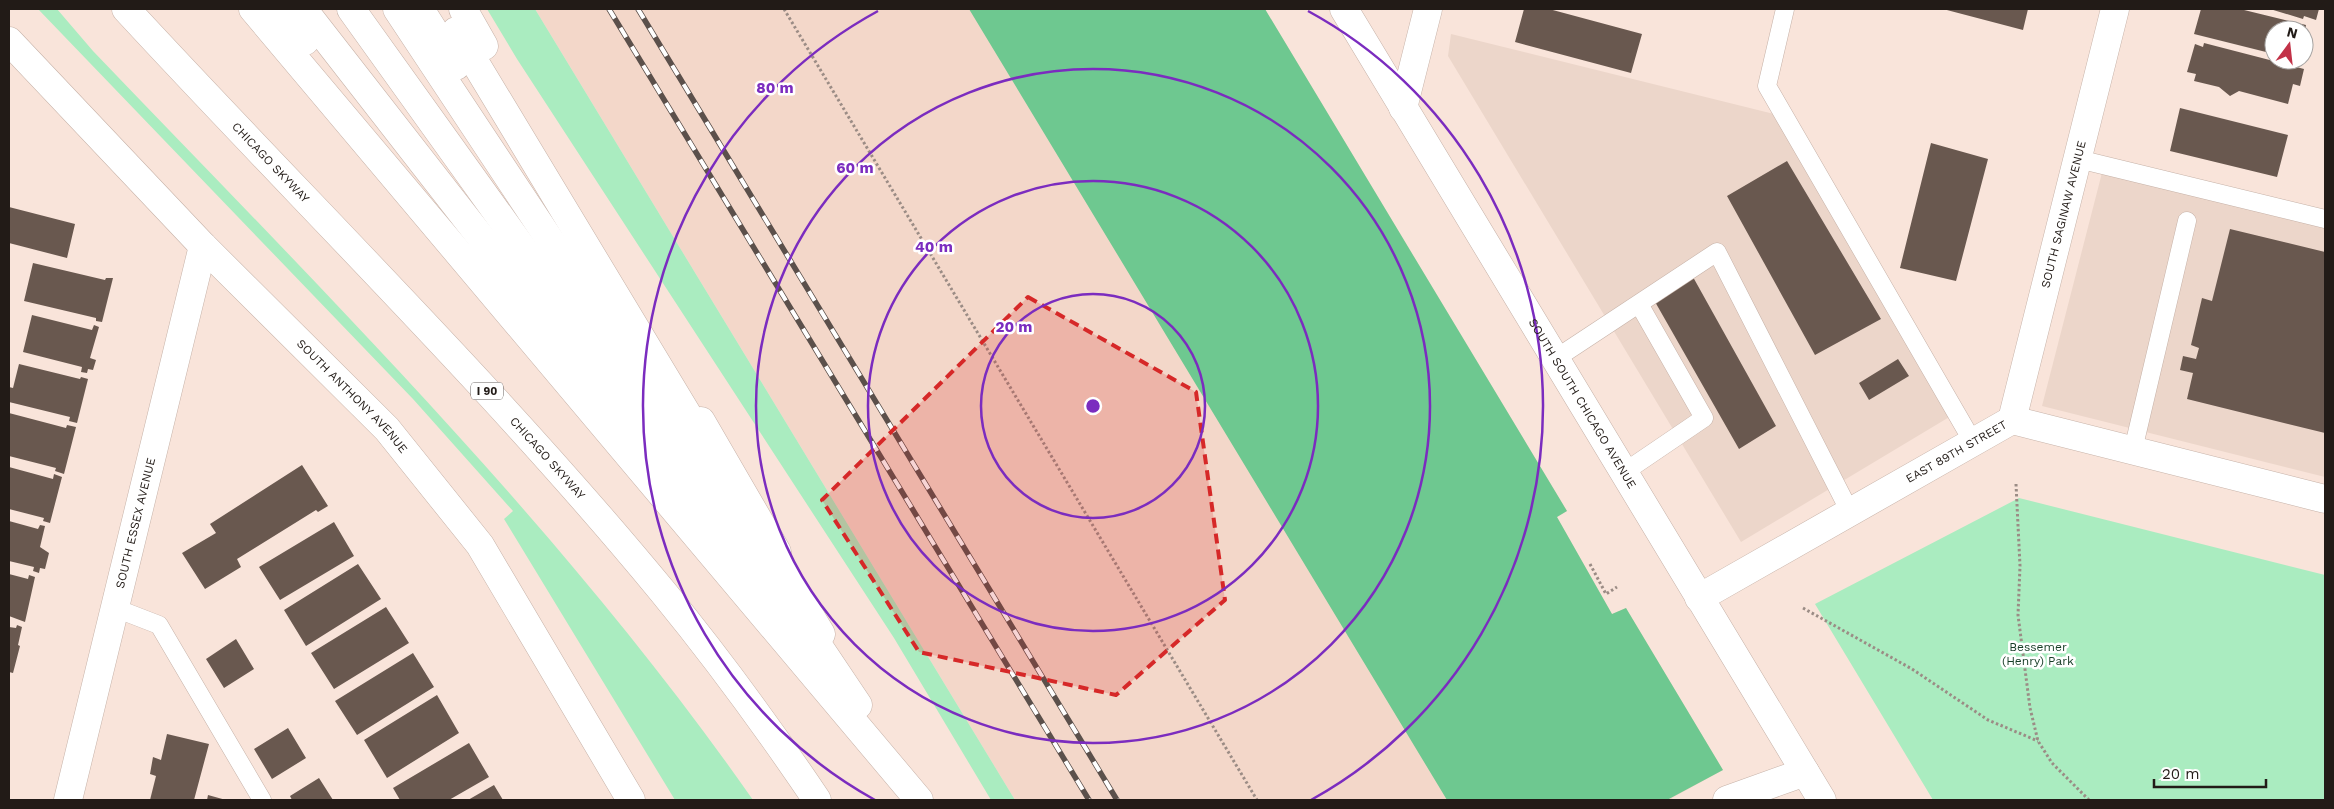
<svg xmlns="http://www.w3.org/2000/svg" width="2334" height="809" font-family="'Work Sans',sans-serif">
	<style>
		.commercial { fill: #ecd6ca }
		.built { fill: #f3d7c9 }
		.green { fill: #aaecc0 }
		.forest { fill: #6ec890 }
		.building { fill: #69584f }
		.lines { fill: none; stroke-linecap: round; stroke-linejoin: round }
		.service-casing { stroke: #c6b2a8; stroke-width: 19 }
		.minor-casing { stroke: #c6b2a8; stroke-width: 29 }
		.tertiary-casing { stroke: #c6b2a8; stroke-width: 29 }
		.secondary-casing { stroke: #c6b2a8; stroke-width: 29 }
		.motorway-casing { stroke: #c6b2a8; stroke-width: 29 }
		.path { stroke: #9b8c85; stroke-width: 3; stroke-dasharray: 2.5 2.5; stroke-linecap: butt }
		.service { stroke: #fff; stroke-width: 18 }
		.minor { stroke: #fff; stroke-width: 28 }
		.tertiary { stroke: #fff; stroke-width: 28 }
		.secondary { stroke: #fff; stroke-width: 28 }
		.motorway { stroke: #fff; stroke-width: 28 }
		.rail-casing { stroke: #5b504b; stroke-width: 5.5 }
		.rail { stroke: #fff; stroke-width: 4; stroke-dasharray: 11; stroke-linecap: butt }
		.marked { fill: #d62828; fill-opacity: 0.2; stroke: #d62828; stroke-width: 4; stroke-dasharray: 10 6; stroke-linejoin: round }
		.ring { fill: none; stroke: #7b2cbf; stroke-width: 2.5 }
		.labels { text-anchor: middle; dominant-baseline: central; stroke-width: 5; stroke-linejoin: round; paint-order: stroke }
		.shield { fill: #fff; stroke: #645f5d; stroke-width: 1 }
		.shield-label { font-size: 11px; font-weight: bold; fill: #221b17 }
		.street-label { font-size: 12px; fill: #221b17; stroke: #fff }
		.park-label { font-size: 12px; fill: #163c26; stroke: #fff }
		.centre { fill: #7b2cbf; stroke: #fff; stroke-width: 2.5 }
		.ring-label { font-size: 15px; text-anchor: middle; font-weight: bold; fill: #7b2cbf; stroke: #fff; stroke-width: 5; stroke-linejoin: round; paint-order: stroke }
	</style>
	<rect width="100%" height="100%" fill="#f9e4da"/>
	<path class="commercial" d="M1451,34L1786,117L1956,413L1741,542L1448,56Z
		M2104,165L2325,219V477L2042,406Z"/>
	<path class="built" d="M535,9H1265L1567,511L1557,517L1612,614L1626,608L1723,770L1672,798L1673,800H1015Z"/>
	<path class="green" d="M38,9H57L93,51C322,290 563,528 753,800H675L504,519L513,511L413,399Z
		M487,9H535L1015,800H991L894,638L517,59Z
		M2019,498L2325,575V800H1933L1815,604Z"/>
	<path class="forest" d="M969,9H1265L1567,511L1557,517L1612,614L1626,608L1723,770L1667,800H1447Z"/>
	<path class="building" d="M1524,9H1549L1642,34L1631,73L1515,42Z
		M1943,9H2028L2023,30Z
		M2201,9H2240L2306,25L2305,30H2274V54L2194,34Z
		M2270,9H2319L2316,20L2304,16L2303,19Z
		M2204,43L2304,69L2300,86L2293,84L2288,104L2239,91L2230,96L2219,87L2194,81L2196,74L2187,72L2195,44L2203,47Z
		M2180,108L2288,135L2277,177L2170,151Z
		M1931,143L1988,159L1956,281L1900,268Z
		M1787,161L1881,319L1815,355L1727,196Z
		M9,207L75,224L67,258L9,243Z
		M2230,229L2325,252V433L2187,399L2193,373L2180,370L2183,356L2196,359L2199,348L2191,345L2202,298L2212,301Z
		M33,263L105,280L106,278H113L102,322L96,321V318L24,301Z
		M1693,277L1776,426L1739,449L1654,300Z
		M32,315L92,330L94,325L99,327L90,358L96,360L93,370L88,369L87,373L81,372L82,367L23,352Z
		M1898,359L1909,376L1869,400L1859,383Z
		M19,364L80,379L81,377L88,379L77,423L69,421L70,417L9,402V387L13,388Z
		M9,413L66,428L67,425L76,427L64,474L55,471L56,468L9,456Z
		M302,465L328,506L318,512L316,510L237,559L241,567L205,589L182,553L216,533L210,524Z
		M9,467L53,479L54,474L62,477L50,523L43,521L44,518L9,509Z
		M9,521L38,529L40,525L45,526L40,547L49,553L45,569L40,568L39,573L33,571L34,567L9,561Z
		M334,522L354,556L280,600L259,567Z
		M358,564L381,599L306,646L284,610Z
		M9,574L28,579L29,575L35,577L25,622L9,616Z
		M386,607L409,643L334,689L311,653Z
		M17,625L22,627L18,645L20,646L13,673L9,672V627L16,628Z
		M236,639L254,669L224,688L206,659Z
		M413,653L434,687L357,735L335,701Z
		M437,695L459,733L387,778L364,740Z
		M288,728L306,758L272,779L254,749Z
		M167,734L209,744L194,800H150L156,776L150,774L153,757L161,760Z
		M469,743L489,777L449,800H400L393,788Z
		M319,778L333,800H292L290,796Z
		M494,785L503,800H468Z
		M208,795L226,800H207Z"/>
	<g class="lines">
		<g class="service-casing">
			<path id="service" d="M1785,9L1767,86L1973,442
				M2078,159L2325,219
				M1555,359L1717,252L1850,512
				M2133,450L2187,221
				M1623,473L1704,418L1639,304
				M115,608L159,625L262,800"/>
		</g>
		<g class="minor-casing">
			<g id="minor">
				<path d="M1403,108L1428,9"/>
				<path id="s1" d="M2012,420L2115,9"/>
				<path id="s2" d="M1699,598L2012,420L2325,499"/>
				<path id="s3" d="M68,800L203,246"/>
			</g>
		</g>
		<g class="tertiary-casing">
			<g id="tertiary">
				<path id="s4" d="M9,41L203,246L387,429L480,545L631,800"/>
			</g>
		</g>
		<g class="secondary-casing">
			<g id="secondary">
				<path id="s5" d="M1344,9L1822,800"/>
				<path d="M1727,800L1805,772"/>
			</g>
		</g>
		<g class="motorway-casing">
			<g id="motorway">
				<path id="s6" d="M126,9C305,203 495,388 663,592C718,659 769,729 817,800"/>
				<path d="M253,9L919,800"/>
				<path d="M278,9L305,41"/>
				<path d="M303,9L642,444"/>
				<path d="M351,9L653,430"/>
				<path d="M397,9L764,563"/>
				<path d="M420,9L456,66"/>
				<path d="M463,9L484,46"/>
				<path d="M456,31L704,442"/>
				<path d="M701,421L777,552"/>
				<path d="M637,423L757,583"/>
				<path d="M763,538L821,634"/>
				<path d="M750,564L810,647"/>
				<path d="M805,626L858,705"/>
			</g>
		</g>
		<path class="path" d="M784,9L1257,800
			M2016,484L2020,566L2018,615L2030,708L2038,741L2052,763L2089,800
			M1590,564L1606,594L1617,587
			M1803,608L1912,669L1988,720L2038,741"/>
		<use href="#service" class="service"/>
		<use href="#minor" class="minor"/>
		<use href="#tertiary" class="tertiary"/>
		<use href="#secondary" class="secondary"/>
		<use href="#motorway" class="motorway"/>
		<g class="rail-casing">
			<path id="rail" d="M609,9L1089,800
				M638,9L1117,800"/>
		</g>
		<use href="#rail" class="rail"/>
	</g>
	<path class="marked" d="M1028,297L1196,392L1225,600L1116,695L919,652L822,500Z"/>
	<g class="ring">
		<circle cx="1093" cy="406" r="112"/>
		<circle cx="1093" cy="406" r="225"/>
		<circle cx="1093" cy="406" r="337"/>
		<path d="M875 800A450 450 0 0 1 878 11M1308 11A450 450 0 0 1 1311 800"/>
	</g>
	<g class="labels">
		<rect class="shield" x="471" y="382.5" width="32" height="17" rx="4"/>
		<g class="shield-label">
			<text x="487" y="391">I 90</text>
		</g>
		<g class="street-label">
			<text stroke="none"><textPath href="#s6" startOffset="211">CHICAGO SKYWAY</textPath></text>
			<text stroke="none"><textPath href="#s1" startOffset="212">SOUTH SAGINAW AVENUE</textPath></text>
			<text stroke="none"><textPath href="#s4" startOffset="494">SOUTH ANTHONY AVENUE</textPath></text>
			<text stroke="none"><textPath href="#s5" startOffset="461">SOUTH SOUTH CHICAGO AVENUE</textPath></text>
			<text stroke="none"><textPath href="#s2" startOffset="296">EAST 89TH STREET</textPath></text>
			<text stroke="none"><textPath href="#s6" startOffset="616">CHICAGO SKYWAY</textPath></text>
			<text stroke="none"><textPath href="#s3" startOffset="285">SOUTH ESSEX AVENUE</textPath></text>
		</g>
		<g class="park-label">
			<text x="2038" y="647">Bessemer<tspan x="2038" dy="14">(Henry) Park</tspan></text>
		</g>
	</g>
	<circle cx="1093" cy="406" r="8" class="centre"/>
	<g class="ring-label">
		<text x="775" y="93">80 m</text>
		<text x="855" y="173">60 m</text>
		<text x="934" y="252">40 m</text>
		<text x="1014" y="332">20 m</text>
	</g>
	<rect width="2334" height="809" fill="none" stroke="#221b17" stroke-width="20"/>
	<g transform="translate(2289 45) rotate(15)"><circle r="24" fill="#ffffff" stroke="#a7a4a2"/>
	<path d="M0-4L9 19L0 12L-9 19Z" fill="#c23248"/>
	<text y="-8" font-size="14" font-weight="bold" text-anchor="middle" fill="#221b17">N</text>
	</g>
	<path d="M2154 779v8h112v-8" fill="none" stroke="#221b17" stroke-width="2.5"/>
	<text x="2162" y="779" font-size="15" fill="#221b17" stroke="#ffffff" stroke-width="4" paint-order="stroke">20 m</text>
</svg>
